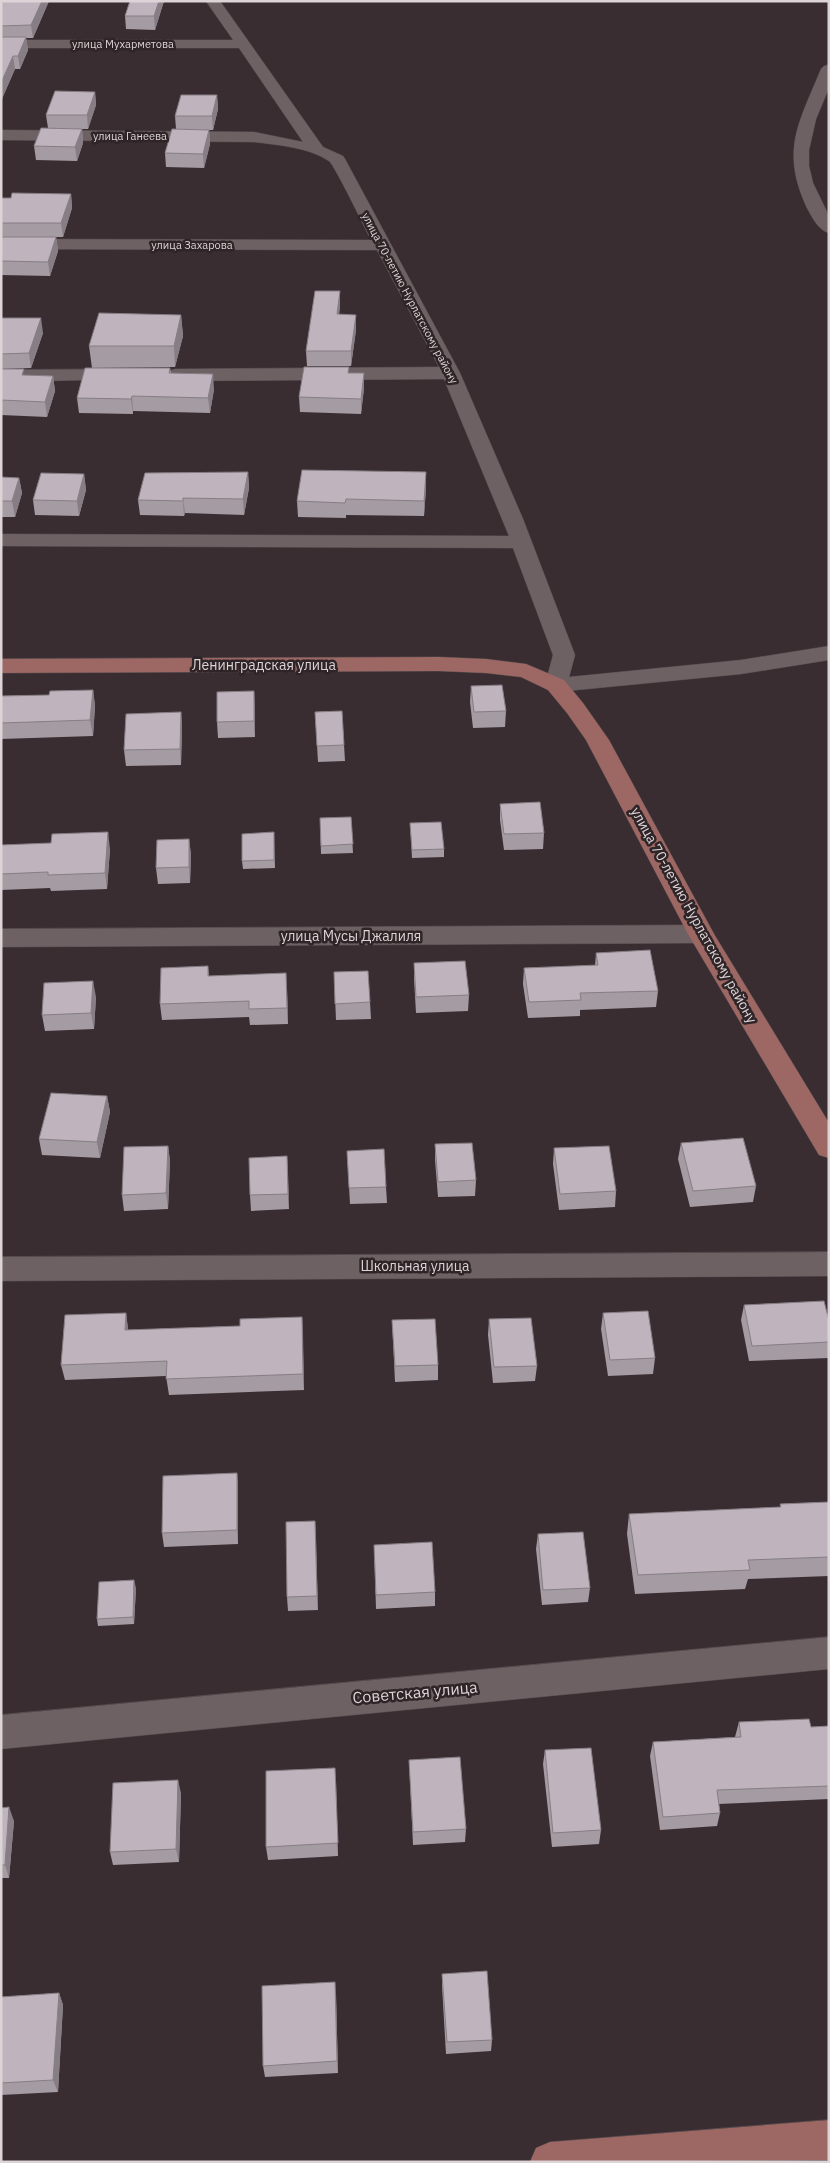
<svg xmlns="http://www.w3.org/2000/svg" width="830" height="2163" font-family="'IBM Plex Sans',sans-serif">
	<style>
		.lines { fill: none; stroke-linecap: round; stroke-linejoin: round }
		.minor-casing { stroke: #554b4e; stroke-width: 1 }
		.major-casing { stroke: #554b4e; stroke-width: 1 }
		.minor { fill: #6e6164; fill-rule: evenodd }
		.major { fill: #9d6763; fill-rule: evenodd }
		.wall { fill: #a49ba3 }
		.shaded-wall { fill: #867e84 }
		.building { fill: #bfb4bd; stroke: #867e84 }
		.labels { text-anchor: middle; dominant-baseline: central; stroke-width: 5; stroke-linejoin: round; paint-order: stroke }
		.far-street-label { font-size: 11px; fill: #dcd4d6; stroke: #2f2427 }
		.street-label { font-size: 14px; fill: #dcd4d6; stroke: #2f2427 }
		.near-street-label { font-size: 16px; fill: #dcd4d6; stroke: #2f2427 }
	</style>
	<rect width="100%" height="100%" fill="#392d31"/>
	<g class="lines">
		<g class="minor-casing">
			<path id="minor" d="M206,1H220L323,147L343,156L345,159L460,373L523,519L575,655L569,677L741,660L829,646V660L741,674L556,692L548,690L545,685L553,655L513,548L1,546V534L509,536L444,379L175,381L168,379L166,375L168,371L175,369L439,367L377,250L1,249V239L371,240C365,228 335,166 329,161C308,147 278,145 254,142L1,140V130L254,132L303,142L239,48H1V40H233Z
				M829,65V88L816,119L809,150V166L813,183L829,216V233C818,230 812,217 807,208C780,150 799,123 821,69L824,66Z
				M120,369L127,371L129,375L127,379L1,382V370Z
				M701,925L710,928L714,934L710,940L701,943L1,947V929Z
				M829,1252V1276L1,1281V1257Z
				M829,1637V1669L1,1749V1715Z"/>
		</g>
		<g class="major-casing">
			<path id="major" d="M439,657L486,659L526,664L564,680L583,703L609,740L714,934L829,1123V1158L819,1155L688,934L586,740L567,713L548,690L521,677L486,673L439,671L1,673V659Z
				M829,2120V2160L530,2162L536,2148L550,2142Z"/>
		</g>
		<use href="#minor" class="minor"/>
		<use href="#major" class="major"/>
	</g>
	<path class="wall" d="M1,1H49L33,38H26L28,50L20,69H15L1,101Z
		M130,1H164L155,30L126,29L125,16Z
		M95,92L96,105L88,129H82L83,143L77,161L36,160L34,146L48,128L46,115Z
		M217,95L218,109L213,130H209L210,144L204,168L166,167L165,153L176,129L175,116Z
		M71,194L72,208L63,237H56L58,251L50,276L1,275V198H11Z
		M340,306L339,314L356,330L351,366H307L306,351Z
		M181,315L183,336L175,367L92,368L89,346Z
		M1,318L43,333L31,368L1,369Z
		M170,368L171,373L214,389L210,413L133,411V414L79,413L77,398Z
		M1,369L25,375L53,376L55,391L47,417L1,415Z
		M349,373L364,388L361,414L300,412L299,397Z
		M248,472L249,488L244,515L185,513L184,516L140,515L138,500Z
		M426,472V488L424,516L346,515V518L298,517L297,501Z
		M84,474L86,490L79,516L35,515L33,500Z
		M1,477L19,478L22,493L15,517H1Z
		M471,686L506,711L505,727L473,728L470,702Z
		M93,690L95,706L93,736L1,739V696L49,695Z
		M254,691L255,737L218,738L217,722Z
		M342,711L345,761L318,762L315,712Z
		M181,712L182,728L181,765L126,766L124,750Z
		M500,804L544,833L543,849L504,850L500,820Z
		M351,817L353,853L321,854L320,818Z
		M410,823L444,849V857L412,858Z
		M274,832L275,868L243,869L242,861Z
		M189,839L191,855L190,883L158,884L156,868Z
		M1,845L110,849L107,889L51,891L50,888L1,890Z
		M596,953L658,991L656,1007L580,1010V1016L528,1018L523,984L524,968L595,966Z
		M414,963L469,995L468,1011L416,1013L414,979Z
		M208,966L209,976L287,989L288,1024L250,1025L249,1017L162,1020L160,1004Z
		M334,972L370,1002L371,1019L336,1020Z
		M96,997L94,1029L45,1031L42,1015Z
		M107,1096L110,1112L100,1158L42,1155L39,1139Z
		M681,1143L756,1186L753,1202L690,1207L678,1159Z
		M435,1144L476,1180L475,1196L438,1197L435,1160Z
		M168,1146L170,1161L168,1209L124,1211L122,1195Z
		M554,1148L616,1191L615,1207L559,1210L553,1164Z
		M347,1151L386,1187L387,1203L350,1204Z
		M287,1156L289,1209L251,1211L250,1195Z
		M744,1305L829,1321V1358L749,1361L741,1320Z
		M126,1313L128,1330L240,1326L302,1317L304,1390L169,1395L166,1376L65,1380L61,1365Z
		M603,1313L655,1358L653,1374L608,1376L601,1329Z
		M489,1319L537,1366L535,1381L493,1383L488,1335Z
		M392,1320L438,1365V1380L395,1382Z
		M237,1473L238,1488V1544L164,1547L162,1533Z
		M829,1502V1576L748,1579L745,1589L635,1594L627,1534L629,1514L780,1507V1504Z
		M315,1521L318,1610L288,1611L287,1597Z
		M538,1534L590,1588L588,1602L542,1605L536,1549Z
		M374,1545L435,1592V1606L376,1609Z
		M136,1588L134,1624L98,1626L97,1619Z
		M739,1722L811,1727L829,1726V1799L719,1804L720,1813L717,1826L660,1830L650,1756L653,1742L735,1737Z
		M545,1750L601,1830L599,1844L552,1847L543,1764Z
		M409,1760L466,1829L465,1842L413,1845Z
		M336,1781L338,1856L268,1860L266,1847Z
		M181,1793L179,1862L113,1865L110,1852Z
		M1,1808L14,1821L9,1878H1Z
		M442,1974L492,2040L491,2051L446,2054L442,1986Z
		M59,1993L63,2005L58,2092L1,2095V1997Z
		M336,1994L338,2073L265,2077L263,2066Z"/>
	<path class="shaded-wall" d="M42,1H49L33,38L31,25Z
		M159,1H164L155,30L154,16Z
		M26,37L28,50L20,69L18,56Z
		M13,56L15,69L1,101V83Z
		M95,92L96,105L88,129L87,115Z
		M217,95L218,109L213,130L212,116Z
		M82,129L83,143L77,161L75,147Z
		M209,130L210,144L204,168L203,154Z
		M71,194L72,208L63,237L61,223Z
		M56,237L58,251L50,276L48,262Z
		M340,291V306L337,329V314Z
		M181,315L183,336L175,367L174,346Z
		M356,315V330L351,366V351Z
		M41,318L43,333L31,368L29,353Z
		M364,373V388L361,414V399Z
		M213,374L214,389L210,413L208,398Z
		M53,376L55,391L47,417L45,402Z
		M132,396L133,411V414L131,399Z
		M248,472L249,488L244,515L243,499Z
		M426,472V488L424,516V501Z
		M84,474L86,490L79,516L77,501Z
		M19,478L22,493L15,517L12,501Z
		M183,498L185,513L184,516L183,501Z
		M93,690L95,706L93,736L90,720Z
		M254,691L255,707V737L254,721Z
		M181,712L182,728L181,765L180,749Z
		M108,832L110,849L107,889L105,873Z
		M189,839L191,855L190,883L189,867Z
		M286,973L287,989L288,1024L287,1008Z
		M93,981L96,997L94,1029L91,1013Z
		M107,1096L110,1112L100,1158L97,1142Z
		M168,1146L170,1161L168,1209L166,1193Z
		M287,1156L288,1172L289,1209L288,1194Z
		M126,1313L128,1328L127,1346L125,1330Z
		M302,1317L303,1332L304,1390L303,1374Z
		M237,1473L238,1488V1544L237,1530Z
		M315,1521L316,1536L318,1610L317,1596Z
		M134,1580L136,1588L134,1624L133,1617Z
		M178,1780L181,1793L179,1862L176,1849Z
		M9,1807L14,1821L9,1878L5,1865Z
		M335,1982L336,1994L338,2073L337,2061Z
		M59,1993L63,2005L58,2092L53,2080Z"/>
	<path class="building" d="M1,1H42L31,25L1,26Z
		M130,1H159L154,16H125Z
		M1,37H26L18,56H13L1,83Z
		M55,91L95,92L87,115H46Z
		M181,95H217L212,116H175Z
		M41,128L82,129L75,147L34,146Z
		M172,129L209,130L203,154L165,153Z
		M12,193L71,194L61,223H1V198H11Z
		M1,237H56L48,262L1,261Z
		M315,291H340L337,314L356,315L351,351H306Z
		M99,313L181,315L174,346H89Z
		M1,318H41L29,353L1,354Z
		M304,367H349L348,373H364L361,399L299,397Z
		M85,368H170L169,373L213,374L208,398L132,396L131,399L77,398Z
		M1,369H24L22,375L53,376L45,402L1,400Z
		M302,470L426,472L424,501L346,499L345,503L297,501Z
		M248,472L243,499L183,498V501L138,500L145,473Z
		M41,473L84,474L77,501L33,500Z
		M1,477L19,478L12,501H1Z
		M502,685L506,711L474,712L471,686Z
		M93,690L90,720L1,723V696L49,695L50,691Z
		M254,691V721L217,722V692Z
		M342,711L344,745L317,746L315,712Z
		M181,712L180,749L124,750L126,714Z
		M540,802L544,833L504,834L500,804Z
		M351,817L353,844L321,846L320,818Z
		M441,822L444,849L412,850L410,823Z
		M108,832L105,873L48,875V872L1,874V845L51,843L52,834Z
		M274,832V860L242,861V834Z
		M189,839V867L156,868L157,840Z
		M650,950L658,991L580,993L581,1000L529,1002L524,968L598,965L596,953Z
		M465,961L469,995L416,997L414,963Z
		M208,966V976L286,973L287,1008L249,1009V1001L160,1004L161,968Z
		M368,971L370,1002L335,1004L334,972Z
		M93,981L91,1013L42,1015L44,983Z
		M51,1093L107,1096L97,1142L39,1139Z
		M743,1138L756,1186L693,1191L681,1143Z
		M472,1143L476,1180L438,1182L435,1144Z
		M168,1146L166,1193L122,1195L124,1147Z
		M609,1146L616,1191L560,1194L554,1148Z
		M384,1149L386,1187L349,1188L347,1151Z
		M287,1156L288,1194L250,1195L249,1158Z
		M824,1301L829,1321V1342L752,1346L744,1305Z
		M648,1311L655,1358L610,1360L603,1313Z
		M126,1313L125,1330L240,1326V1319L302,1317L303,1374L166,1379L167,1361L61,1365L65,1315Z
		M531,1318L537,1366L494,1367L489,1319Z
		M435,1319L438,1365L395,1366L392,1320Z
		M237,1473V1530L162,1533L163,1476Z
		M829,1502V1557L748,1560L750,1570L638,1575L629,1514L781,1507L780,1504Z
		M315,1521L317,1596L287,1597L286,1522Z
		M583,1532L590,1588L543,1590L538,1534Z
		M432,1542L435,1592L376,1595L374,1545Z
		M134,1580L133,1617L97,1619L99,1582Z
		M809,1719L811,1727L829,1726V1786L717,1790L720,1813L663,1817L653,1742L741,1737L739,1722Z
		M591,1748L601,1830L553,1833L545,1750Z
		M460,1757L466,1829L413,1832L409,1760Z
		M335,1768L338,1843L266,1847V1771Z
		M178,1780L176,1849L110,1852L113,1783Z
		M9,1807L5,1865H1V1808Z
		M487,1971L492,2040L447,2042L442,1974Z
		M335,1982L337,2061L263,2066L262,1986Z
		M59,1993L53,2080L1,2083V1997Z"/>
	<g class="labels">
		<g class="far-street-label">
			<text x="123" y="44">улица Мухарметова</text>
			<text x="130" y="136">улица Ганеева</text>
			<text x="192" y="245">улица Захарова</text>
			<text transform="translate(410 298) rotate(62)">улица 70-летию Нурлатскому району</text>
		</g>
		<g class="street-label">
			<text x="264" y="665">Ленинградская улица</text>
			<text transform="translate(694 915) rotate(61)">улица 70-летию Нурлатскому району</text>
			<text x="351" y="936">улица Мусы Джалиля</text>
			<text x="415" y="1266">Школьная улица</text>
		</g>
		<g class="near-street-label">
			<text transform="translate(415 1692) rotate(-5)">Советская улица</text>
		</g>
	</g>
	<rect width="830" height="2163" fill="none" stroke="#dcd4d6" stroke-width="5"/>
</svg>
